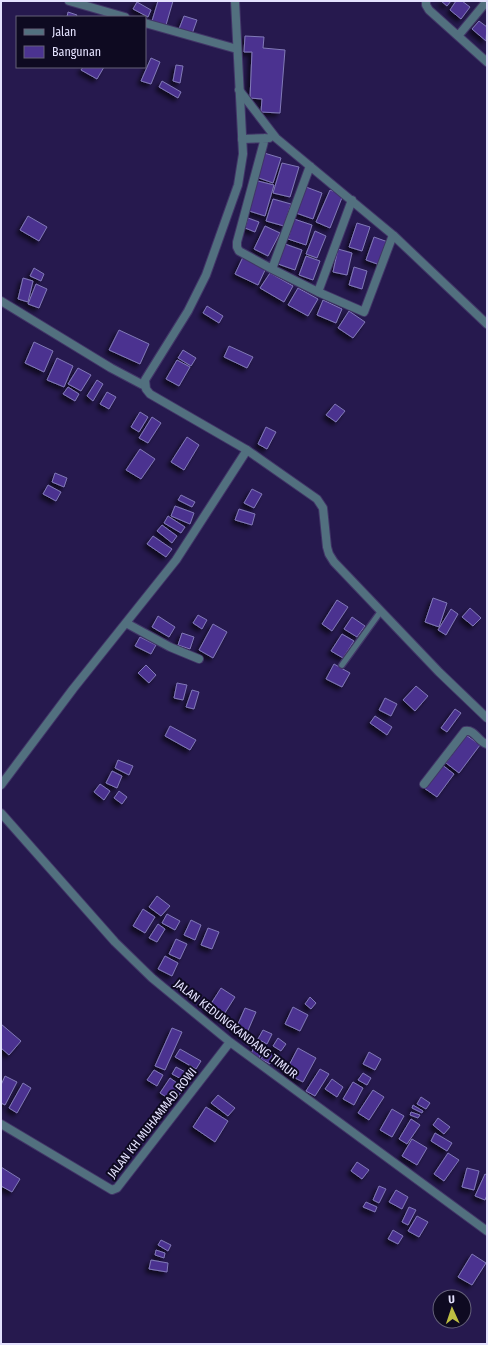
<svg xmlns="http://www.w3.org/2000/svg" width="488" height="1345" font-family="'Fira Sans Condensed',sans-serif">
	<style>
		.building { fill: #4b3390; stroke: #8179b7; filter: url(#shadow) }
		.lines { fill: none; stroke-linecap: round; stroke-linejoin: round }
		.service-casing { stroke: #413567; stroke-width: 8 }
		.minor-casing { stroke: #413567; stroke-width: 10 }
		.tertiary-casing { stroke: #413567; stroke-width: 10 }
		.service { stroke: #52707f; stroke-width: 5.5 }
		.minor { stroke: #52707f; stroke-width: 8 }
		.tertiary { stroke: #52707f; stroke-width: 8 }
		.labels { text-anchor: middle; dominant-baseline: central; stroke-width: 4; stroke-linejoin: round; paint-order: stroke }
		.street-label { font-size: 12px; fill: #e4e2fe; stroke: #0e0a21 }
	</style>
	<defs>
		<filter id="shadow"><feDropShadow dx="-3.5" dy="3.5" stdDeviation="2" flood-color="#0009"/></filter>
	</defs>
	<rect width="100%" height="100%" fill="#26194e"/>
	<path class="building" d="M158,1H173L166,25L152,21Z
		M441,1H451L447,6Z
		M456,1H462L470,7L461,19L450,10Z
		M137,2L151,10L148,17L133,9Z
		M68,12L77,15L76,17H67Z
		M184,16L197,20L192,34L179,29Z
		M479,21L487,27L486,41L472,29Z
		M245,36L264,37L263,48L285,50L280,113L261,112L262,99L250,98L252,52H244Z
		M151,58L160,62L151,84L141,81Z
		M176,65L183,66L180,83L173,81Z
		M83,67H104L97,79L81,70Z
		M162,81L181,92L178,98L159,87Z
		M264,153L281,158L273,183L256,177Z
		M282,163L299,167L290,197L273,193Z
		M254,180L274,185L265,216L246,210Z
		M306,187L322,193L313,219L296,213Z
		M330,190L343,195L330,228L316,222Z
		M273,199L291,204L284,226L266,221Z
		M28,216L47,227L39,241L20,230Z
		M248,218L259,222L255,232L245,228Z
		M294,219L312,225L306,245L288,239Z
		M357,223L370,227L362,251L349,247Z
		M265,226L280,233L268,256L254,249Z
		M315,231L326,236L317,258L306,254Z
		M374,237L388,242L380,265L366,260Z
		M285,244L302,250L295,270L278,264Z
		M338,249L352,253L347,275L333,272Z
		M306,256L320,261L313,280L299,275Z
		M243,257L266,268L258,285L235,274Z
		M354,267L367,271L362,289L349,285Z
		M34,268L44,274L41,281L30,276Z
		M270,273L293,286L284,302L260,288Z
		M23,278L33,281L28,302L18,299Z
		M36,284L47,289L39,308L28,304Z
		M298,288L318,299L308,316L288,305Z
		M323,300L342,309L336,323L317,315Z
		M207,306L223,316L219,323L203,313Z
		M349,311L365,322L353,338L338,328Z
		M119,330L149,344L140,364L109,350Z
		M34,342L53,351L44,372L25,363Z
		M229,346L253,357L247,368L224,357Z
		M183,350L196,358L191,366L178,358Z
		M57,358L73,366L64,387L47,380Z
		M177,360L190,367L179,386L166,379Z
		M78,368L91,375L81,391L68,384Z
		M97,380L103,384L93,401L87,396Z
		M68,387L79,394L75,401L63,394Z
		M107,392L116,397L109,409L100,404Z
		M335,404L345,411L336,422L326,415Z
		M140,412L148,417L139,432L131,427Z
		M152,417L161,423L148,443L139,438Z
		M266,427L276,432L267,449L258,444Z
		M187,437L199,445L184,470L171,462Z
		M140,449L155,459L141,479L126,470Z
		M55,473L67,478L64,487L52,482Z
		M48,485L61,492L56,501L43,494Z
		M252,489L262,494L254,508L244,503Z
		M181,495L195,502L192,507L178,500Z
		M175,506L194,513L190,524L171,516Z
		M239,509L255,514L252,525L235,520Z
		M168,516L185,527L181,533L164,523Z
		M162,525L177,536L172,543L157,531Z
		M153,536L172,549L166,557L147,544Z
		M433,598L447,603L439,627L425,622Z
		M337,600L348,607L332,631L322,624Z
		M470,608L481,618L473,626L462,617Z
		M451,609L458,614L446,635L438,630Z
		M198,615L207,620L202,629L193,623Z
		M158,616L175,627L169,637L152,627Z
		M352,617L365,626L357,637L344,629Z
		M213,624L227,632L213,658L199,650Z
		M182,633L194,637L190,649L178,645Z
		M342,634L354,641L343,658L331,651Z
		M140,637L156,645L151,654L135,646Z
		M334,664L350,673L342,687L326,679Z
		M146,665L156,675L149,683L138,673Z
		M177,683L187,685L183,700L174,698Z
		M416,686L428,696L415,711L403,700Z
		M192,690L199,692L194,709L186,707Z
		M385,698L397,704L391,716L379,710Z
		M455,709L461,713L447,732L441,728Z
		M375,716L392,727L387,735L370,723Z
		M170,726L196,740L190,750L165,736Z
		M466,735L480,745L459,773L446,763Z
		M118,760L133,766L129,775L115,768Z
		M441,764L454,774L437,797L424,788Z
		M112,771L122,776L117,788L106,783Z
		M100,784L110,791L104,800L94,792Z
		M119,791L127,797L122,804L114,798Z
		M157,896L170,906L161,916L149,907Z
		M143,909L155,917L145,933L133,926Z
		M167,914L180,921L175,930L162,923Z
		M191,920L201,925L195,940L184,935Z
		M158,924L165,929L157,942L149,938Z
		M208,928L219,932L212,949L201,945Z
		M176,939L187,944L180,959L169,954Z
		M165,956L178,963L172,976L158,969Z
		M221,988L235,997L221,1019L207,1010Z
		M310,997L316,1003L311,1009L305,1004Z
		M293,1007L308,1015L300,1031L285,1024Z
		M245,1008L256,1012L246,1035L235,1031Z
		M1,1024L21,1041L9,1055L1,1048Z
		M172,1028L182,1032L165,1070L155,1066Z
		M263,1030L272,1034L267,1044L258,1039Z
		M278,1038L286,1044L281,1051L273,1046Z
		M256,1043L264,1047L259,1058L251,1054Z
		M298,1048L316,1058L303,1082L285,1073Z
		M180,1049L201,1061L196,1069L175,1057Z
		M267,1050L275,1054L270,1064L261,1059Z
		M369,1052L381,1059L375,1070L363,1064Z
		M176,1067L189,1074L185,1081L172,1074Z
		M320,1069L329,1074L315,1096L306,1091Z
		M154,1070L163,1075L157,1086L147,1080Z
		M363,1073L371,1078L367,1085L358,1080Z
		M5,1076L17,1082L5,1105L1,1103V1085Z
		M170,1078L184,1088L174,1102L160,1093Z
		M332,1079L343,1087L337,1097L325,1089Z
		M353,1082L363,1088L354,1105L343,1099Z
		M23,1083L31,1088L17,1113L9,1108Z
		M373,1090L384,1097L369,1120L358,1113Z
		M218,1095L235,1108L228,1116L211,1103Z
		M421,1097L430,1103L426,1109L417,1104Z
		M413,1105L423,1111L422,1113L412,1108Z
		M206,1107L228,1121L215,1142L193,1127Z
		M392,1109L404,1116L392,1137L380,1130Z
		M411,1112L420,1115L418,1118L410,1115Z
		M438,1118L450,1127L444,1134L433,1125Z
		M411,1119L420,1125L407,1144L399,1139Z
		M435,1133L452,1143L447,1151L431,1141Z
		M412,1139L427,1148L417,1165L402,1156Z
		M448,1153L459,1160L444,1181L434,1174Z
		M357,1162L369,1170L362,1179L351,1171Z
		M1,1167L20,1179L12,1192L1,1186Z
		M467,1168L479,1171L474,1190L462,1187Z
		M485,1174L487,1175V1195L485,1200L475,1196Z
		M379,1186L386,1189L379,1203L373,1200Z
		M396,1190L408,1197L402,1209L389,1202Z
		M366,1202L377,1207L375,1212L363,1207Z
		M409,1207L416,1210L408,1225L402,1222Z
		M417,1216L428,1222L419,1237L408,1231Z
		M393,1230L403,1236L398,1244L388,1239Z
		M161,1240L171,1245L168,1251L158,1245Z
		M156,1250L165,1253L164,1258L155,1255Z
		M472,1254L486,1263L472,1285L458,1277Z
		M151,1260L168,1263L167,1272L149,1269Z"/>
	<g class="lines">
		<g class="service-casing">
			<path id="service" d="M342,665L381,611"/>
		</g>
		<g class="minor-casing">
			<path id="minor" d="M69,1L125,17
				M426,1V5L429,10L487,62
				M145,23L237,49
				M458,36L487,1
				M239,90L276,138L393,235L487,324
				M265,138L237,242V247L239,251L272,269L310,166
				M242,139L269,138
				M272,269L318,292L364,312L393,235
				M318,292L352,200
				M1,301L111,368L145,386
				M126,623L170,647L199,659
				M424,784L465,731C475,729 478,742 487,744
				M1,785L73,689L176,560L247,450
				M1,813L115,942L152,978L230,1042L487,1231
				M1,1124L112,1190L117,1188L230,1042"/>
		</g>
		<g class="tertiary-casing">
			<path id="tertiary" d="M235,1L243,154L238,185L206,275L188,311L145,380L146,389L150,394L247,450L317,499L323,508L327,547L329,554L334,562L439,672L487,718"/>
		</g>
		<use href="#service" class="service"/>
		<use href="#minor" class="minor"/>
		<use href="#tertiary" class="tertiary"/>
	</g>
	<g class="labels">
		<g class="street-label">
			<text transform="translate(236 1029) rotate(38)">JALAN KEDUNGKANDANG TIMUR</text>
			<text transform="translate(152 1123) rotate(-52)">JALAN KH MUHAMMAD ROWI</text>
		</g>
	</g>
	<rect width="488" height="1345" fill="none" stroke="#e4e2fe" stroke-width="4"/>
	<rect x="16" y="16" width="130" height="52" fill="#0e0a21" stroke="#646079"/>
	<rect x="24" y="29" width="20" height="6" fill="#52707f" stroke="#646079"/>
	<text x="52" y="36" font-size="12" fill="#e4e2fe">Jalan</text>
	<rect x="24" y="46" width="20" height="12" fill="#4b3390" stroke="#646079"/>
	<text x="52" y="56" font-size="12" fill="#e4e2fe">Bangunan</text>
	<g transform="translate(452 1309) rotate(357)"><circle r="19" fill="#0e0a21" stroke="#646079"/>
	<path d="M0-3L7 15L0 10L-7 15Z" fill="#bebf42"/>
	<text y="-6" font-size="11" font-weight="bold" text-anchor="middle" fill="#e4e2fe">U</text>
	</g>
</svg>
